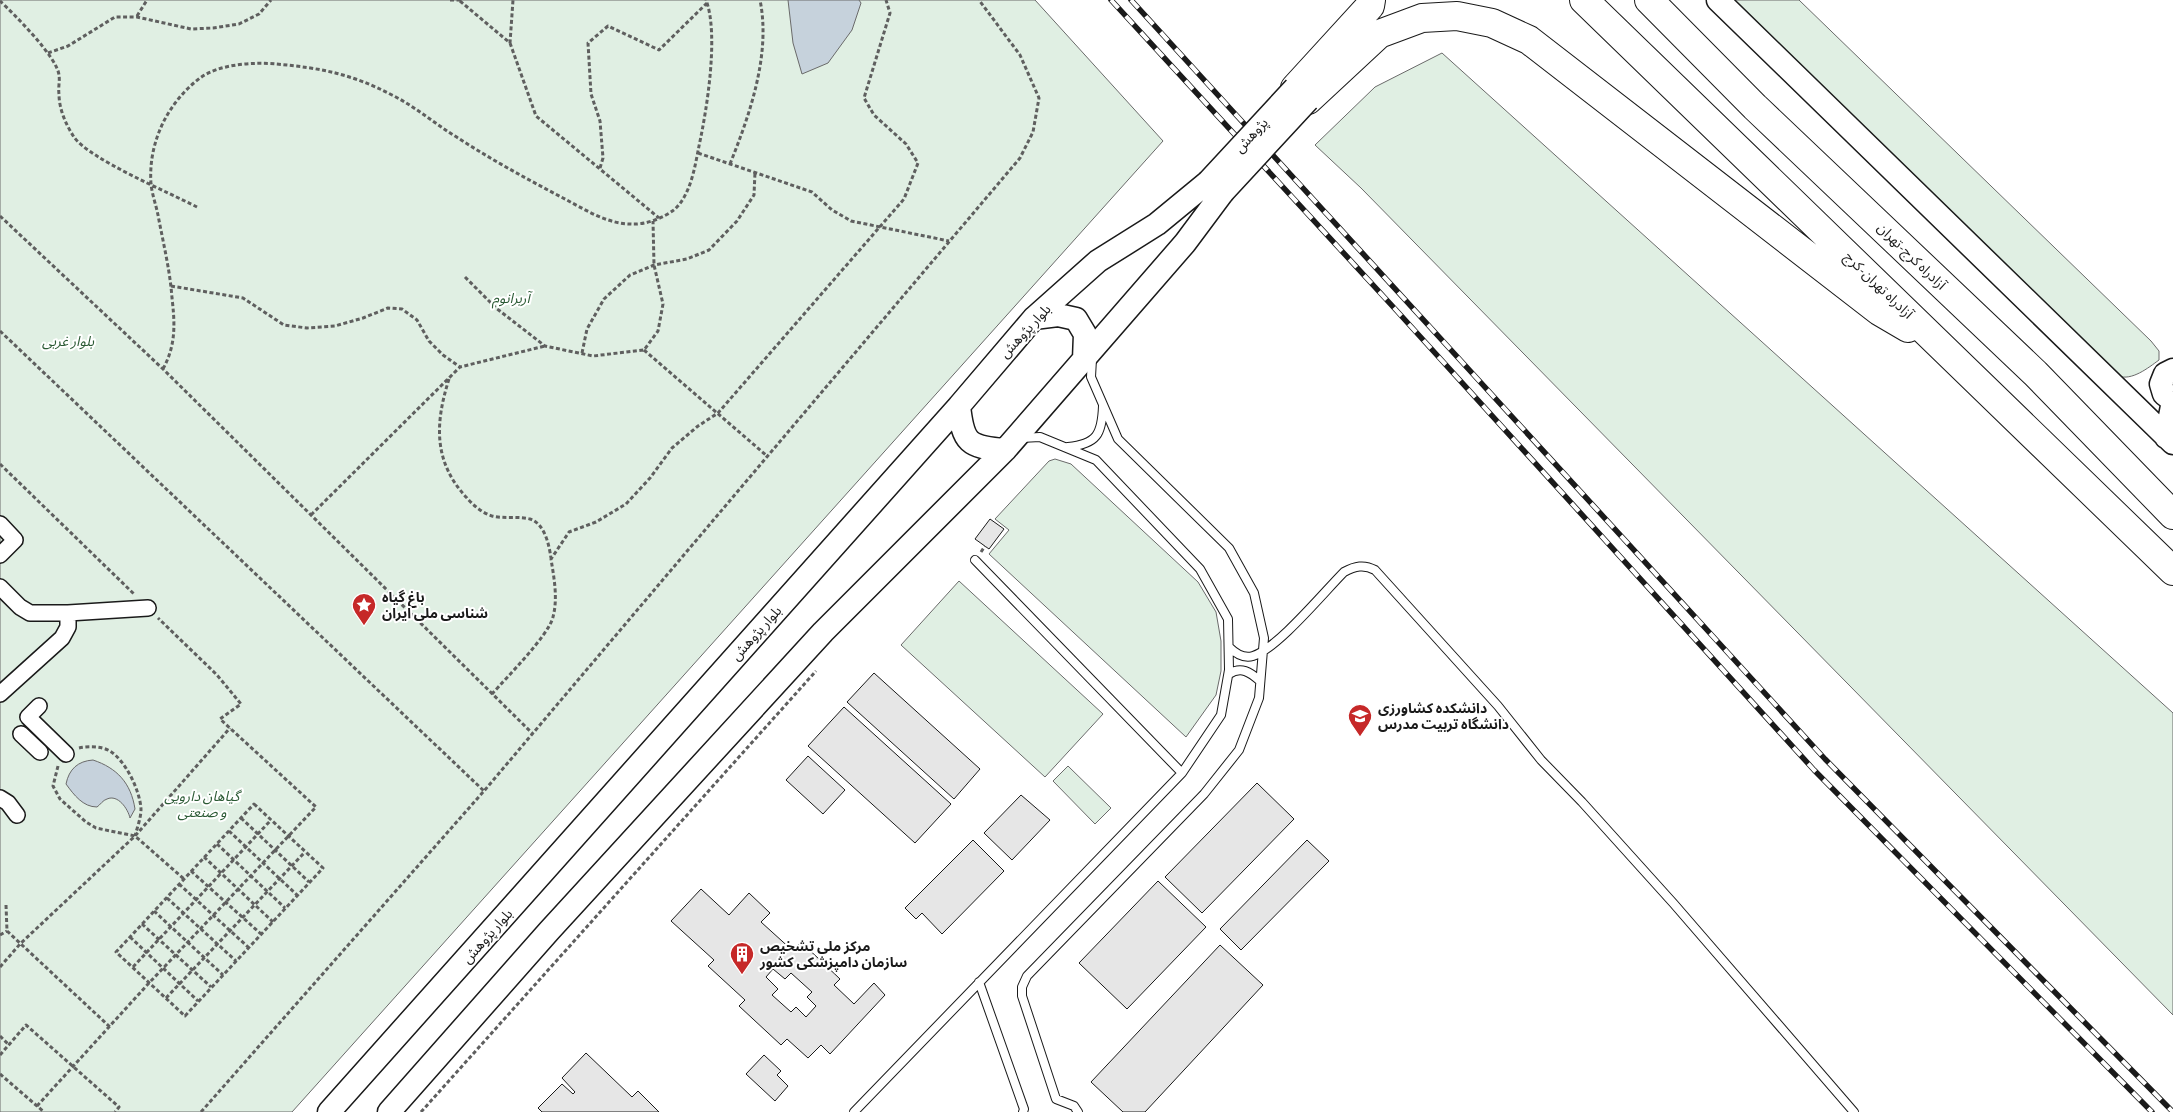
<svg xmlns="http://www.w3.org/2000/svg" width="2173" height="1112" font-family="'Crimson Pro','Noto Sans Arabic',serif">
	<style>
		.green { fill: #e0efe3; stroke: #6a6a6a }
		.water { fill: #c6d2dc; stroke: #6a6a6a }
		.building { fill: #e6e6e6; stroke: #1a1a1a; fill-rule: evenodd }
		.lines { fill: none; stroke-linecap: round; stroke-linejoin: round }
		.lane-casing { stroke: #1a1a1a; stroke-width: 10 }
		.street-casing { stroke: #1a1a1a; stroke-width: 18 }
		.secondary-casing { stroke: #1a1a1a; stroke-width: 25 }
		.highway-casing { stroke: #1a1a1a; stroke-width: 30 }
		.path { stroke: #5f5f5f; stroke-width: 3; stroke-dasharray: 4 2.5; stroke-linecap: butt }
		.lane { stroke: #fff; stroke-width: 8 }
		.street { stroke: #fff; stroke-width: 15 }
		.secondary { stroke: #fff; stroke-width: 22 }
		.highway { stroke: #fff; stroke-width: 28 }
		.rail-casing { stroke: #1a1a1a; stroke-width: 5.5 }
		.rail { stroke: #fff; stroke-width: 4; stroke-dasharray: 11; stroke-linecap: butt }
		.secondary-bridge-casing { stroke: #1a1a1a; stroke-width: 25; stroke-linecap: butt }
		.secondary-bridge { stroke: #fff; stroke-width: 22 }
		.labels { text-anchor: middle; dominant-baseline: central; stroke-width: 4; stroke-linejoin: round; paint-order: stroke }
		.street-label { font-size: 14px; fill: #1a1a1a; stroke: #fff }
		.park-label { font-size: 14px; font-style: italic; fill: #2b5a34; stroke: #fff }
		.poi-label { font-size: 14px; font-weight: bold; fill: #1a1a1a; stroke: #fff; text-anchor: start }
	</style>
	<rect width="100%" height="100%" fill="#fff"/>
	<path class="green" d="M0,0H1035L1163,141L292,1112H0Z
		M1732,0H1799L2151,341L2159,351V360C2148,368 2132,381 2118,376Z
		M1442,53L2173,713V1015L1361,188L1315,145L1375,87Z
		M1055,459L1071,464L1198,582L1216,612L1221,641V671L1216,695L1186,737L989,554L1009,530L995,519L1049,461Z
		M959,581L1103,714L1045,777L901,645Z
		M1068,766L1111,808L1095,824L1053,781Z"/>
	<path class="water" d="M788,0H859L861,3L852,30L828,63L802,74L793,43Z
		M93,760C117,768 131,783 135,809L130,818C128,809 118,794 107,799C103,800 100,805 97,807C83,807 74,795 66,784C69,769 78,761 93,760Z"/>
	<path class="building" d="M990,519L1004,529L989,549L975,539Z
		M874,673L980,769L954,799L847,702Z
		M844,707L951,804L915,843L808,746Z
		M808,756L845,790L823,814L786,780Z
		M1257,783L1294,819L1202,913L1165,877Z
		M1021,795L1050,820L1012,860L984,833Z
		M973,840L1004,871L942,934L922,913L916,919L905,908Z
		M1307,840L1329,861L1241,950L1220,929Z
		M1158,881L1206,927L1127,1009L1079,963Z
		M701,889L729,915L749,893L770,913L761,922L793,951L801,942L840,979L834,985L854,1004L874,983L885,995L830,1054L821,1045L808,1058L787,1039L781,1045L739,1006L745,1000L708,966L714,960L671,921ZM773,969L785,979L791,973L812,992L807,997L816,1006L806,1017L796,1007L791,1012L772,995L778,989L766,977Z
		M1220,945L1263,985L1145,1112H1123L1091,1082Z
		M586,1053L632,1097L638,1091L659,1112H542L538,1108L562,1084L573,1094L575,1092L562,1078Z
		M764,1055L781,1071L777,1075L788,1086L775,1101L746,1074Z"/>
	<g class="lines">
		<g class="lane-casing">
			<path id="lane" d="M1068,447C1097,444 1102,434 1103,406
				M975,560L1182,773
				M1229,647C1235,653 1243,659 1253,656C1277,649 1324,592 1344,572C1355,566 1364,564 1375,570L1498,706L1541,760L1582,802L1674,904L1854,1112
				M1229,674C1241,666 1250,672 1260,681
				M979,982L1024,1109L1023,1112
				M854,1112L1182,773L1221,715L1229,670L1228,619L1200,569L1096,460L1040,437L1021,438
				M1078,1112L1074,1106L1056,1099L1022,996V987L1027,976L1204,794L1239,750L1259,698L1264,638L1254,593L1229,548L1118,439L1091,377L1092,359"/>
		</g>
		<g class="street-casing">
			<path id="street" d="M0,524L15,540L0,555
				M0,587L20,607L30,613H68L148,608
				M0,694L62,638L68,627V613
				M39,706L28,717L66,754
				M21,734L40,752
				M0,798L8,803L17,815"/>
		</g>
		<g class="secondary-casing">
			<path id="secondary" d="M1718,0L2173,443
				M1034,318L1058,315L1076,319L1085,334L1084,360
				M959,406C963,443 968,447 1005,450
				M2166,437L2173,401L2164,394L2161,384L2165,374L2173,370
				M329,1112L959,406L1034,318L1098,261L1157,224L1208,182
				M389,1112L549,931L823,632L1005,450L1185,243L1223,192"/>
		</g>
		<g class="highway-casing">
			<path id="highway" d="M1584,0L2173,571
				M1649,0L1755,107L2035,373L2173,515
				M1295,88L1370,6L1371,0
				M1308,100L1379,34L1422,18L1457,16L1492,23L1529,40L1879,311L1908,328"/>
		</g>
		<path class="path" d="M450,0H461
			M0,1C14,14 57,57 59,75C60,81 58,88 59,94C59,109 66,125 74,137C89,159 170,193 197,207
			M460,1L510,43L513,0
			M137,16L147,0
			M510,43L536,116L659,218
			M48,53L68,46L115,17H137L191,29L213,28L239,24L259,14L271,0
			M698,153L812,192L832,210L851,221L949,241
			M730,164C750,114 771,54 760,0
			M600,168L603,158L600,121L591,94L588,43L608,26L659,50L707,3
			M0,216L163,369L533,734
			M465,277L496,308L545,346L593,356L644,350L658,331L663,304L654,265L653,221
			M171,286L243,298L284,325L307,328L335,326L363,318L388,308L402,309L417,320L429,341L443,355L460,367
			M0,331L484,791
			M644,350L767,456
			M582,353L587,329L604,299L630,275L654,265L687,259L709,250L737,221L754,195L755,172
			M163,369C176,345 175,324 172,298C170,270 163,242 158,215C156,205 152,194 151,184C148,143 167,103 200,78C219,64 253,62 276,64C321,68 352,74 392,95C416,107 435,124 458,138C492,160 527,179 563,198C584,209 607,224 631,224C645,225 664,218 675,209C691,194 695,166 699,146C707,109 719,34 706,0
			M449,379C435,423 433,462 467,498C473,505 482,513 492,516C504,519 518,516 530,519C545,524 549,545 551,558
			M0,464L134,594
			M311,515L460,367L545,346
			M981,552L985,546
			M492,694C506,678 549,635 553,617C558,598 554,578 551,559L569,532L596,522L626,504L650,478L672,448L698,426L718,413L904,199L918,163L906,144L874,115L864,98L890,13L886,0
			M79,748C88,746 101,746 110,751C126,761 140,791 141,809C141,818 137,828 135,836
			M58,766L53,786L60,799L86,822L96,828L135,836L184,879
			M254,804L323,868L185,1016L116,952Z
			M241,818L309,882
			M229,831L297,895
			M217,844L285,908
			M204,857L273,922
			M191,871L261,934
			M179,884L248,947
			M167,898L236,961
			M6,905L7,931L110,1027
			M154,911L223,975
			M142,924L211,987
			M0,935L7,931
			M130,937L198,1001
			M0,967L20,944L135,836L230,728
			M133,967L271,820
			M166,998L305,852
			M0,1036L9,1045
			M0,1055L26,1025L119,1107L115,1112
			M0,1074L44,1112
			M37,1106L149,983L316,807L220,719L241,704L217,675L158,618
			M201,1112L484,791L1020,158L1033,132L1039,98L1020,55L979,0
			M421,1112L816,671"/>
		<use href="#lane" class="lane"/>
		<use href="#street" class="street"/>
		<use href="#secondary" class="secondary"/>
		<use href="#highway" class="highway"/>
		<g class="rail-casing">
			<path id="rail" d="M1111,0L1396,310L1814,770L2152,1112
				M1131,0L1825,759L2173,1112"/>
		</g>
		<use href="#rail" class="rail"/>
		<g class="secondary-bridge-casing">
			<path id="secondary-bridge" d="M1208,182L1295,88
				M1223,192L1308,100"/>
		</g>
		<use href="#secondary-bridge" class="secondary-bridge"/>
	</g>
	<defs>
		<g id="sight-pin" transform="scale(1.25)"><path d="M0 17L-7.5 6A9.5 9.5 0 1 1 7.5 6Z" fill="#c62828" stroke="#fff"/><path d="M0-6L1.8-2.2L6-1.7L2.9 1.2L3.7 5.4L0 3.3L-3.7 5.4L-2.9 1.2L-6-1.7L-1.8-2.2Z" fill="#fff"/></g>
		<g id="university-pin" transform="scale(1.25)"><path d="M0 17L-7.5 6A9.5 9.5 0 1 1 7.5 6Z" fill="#c62828" stroke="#fff"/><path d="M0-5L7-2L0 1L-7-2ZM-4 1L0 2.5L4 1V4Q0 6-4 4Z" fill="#fff"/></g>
		<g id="building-pin" transform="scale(1.25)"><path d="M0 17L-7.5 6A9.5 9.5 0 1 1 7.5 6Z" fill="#c62828" stroke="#fff"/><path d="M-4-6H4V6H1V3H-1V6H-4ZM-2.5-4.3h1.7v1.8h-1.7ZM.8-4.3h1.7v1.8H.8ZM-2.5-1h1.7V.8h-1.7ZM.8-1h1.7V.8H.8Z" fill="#fff"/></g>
	</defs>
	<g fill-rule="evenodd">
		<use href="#sight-pin" x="364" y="605"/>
		<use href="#university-pin" x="1360" y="716"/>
		<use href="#building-pin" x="742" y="954"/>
	</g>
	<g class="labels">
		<g class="street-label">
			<text transform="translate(1251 135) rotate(-47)">پژوهش</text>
			<text transform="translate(1912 256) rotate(44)">آزادراه کرج-تهران</text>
			<text transform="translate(1879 285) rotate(44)">آزادراه تهران-کرج</text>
			<text transform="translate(1025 331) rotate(-47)">بلوار پژوهش</text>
			<text transform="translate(756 633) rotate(-48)">بلوار پژوهش</text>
			<text transform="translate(487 936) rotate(-48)">بلوار پژوهش</text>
		</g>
		<g class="park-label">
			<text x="511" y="298">آربرانوم</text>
			<text x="68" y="341">بلوار غربی</text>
			<text x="202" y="796">گیاهان دارویی<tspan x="202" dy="16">و صنعتی</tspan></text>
		</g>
		<g class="poi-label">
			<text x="382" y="597">باغ گیاه‌<tspan x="382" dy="16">شناسی ملی ایران</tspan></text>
			<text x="1378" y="708">دانشکده کشاورزی<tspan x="1378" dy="16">دانشگاه تربیت مدرس</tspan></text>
			<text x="760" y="946">مرکز ملی تشخیص<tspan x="760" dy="16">سازمان دامپزشکی کشور</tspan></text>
		</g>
	</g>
</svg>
